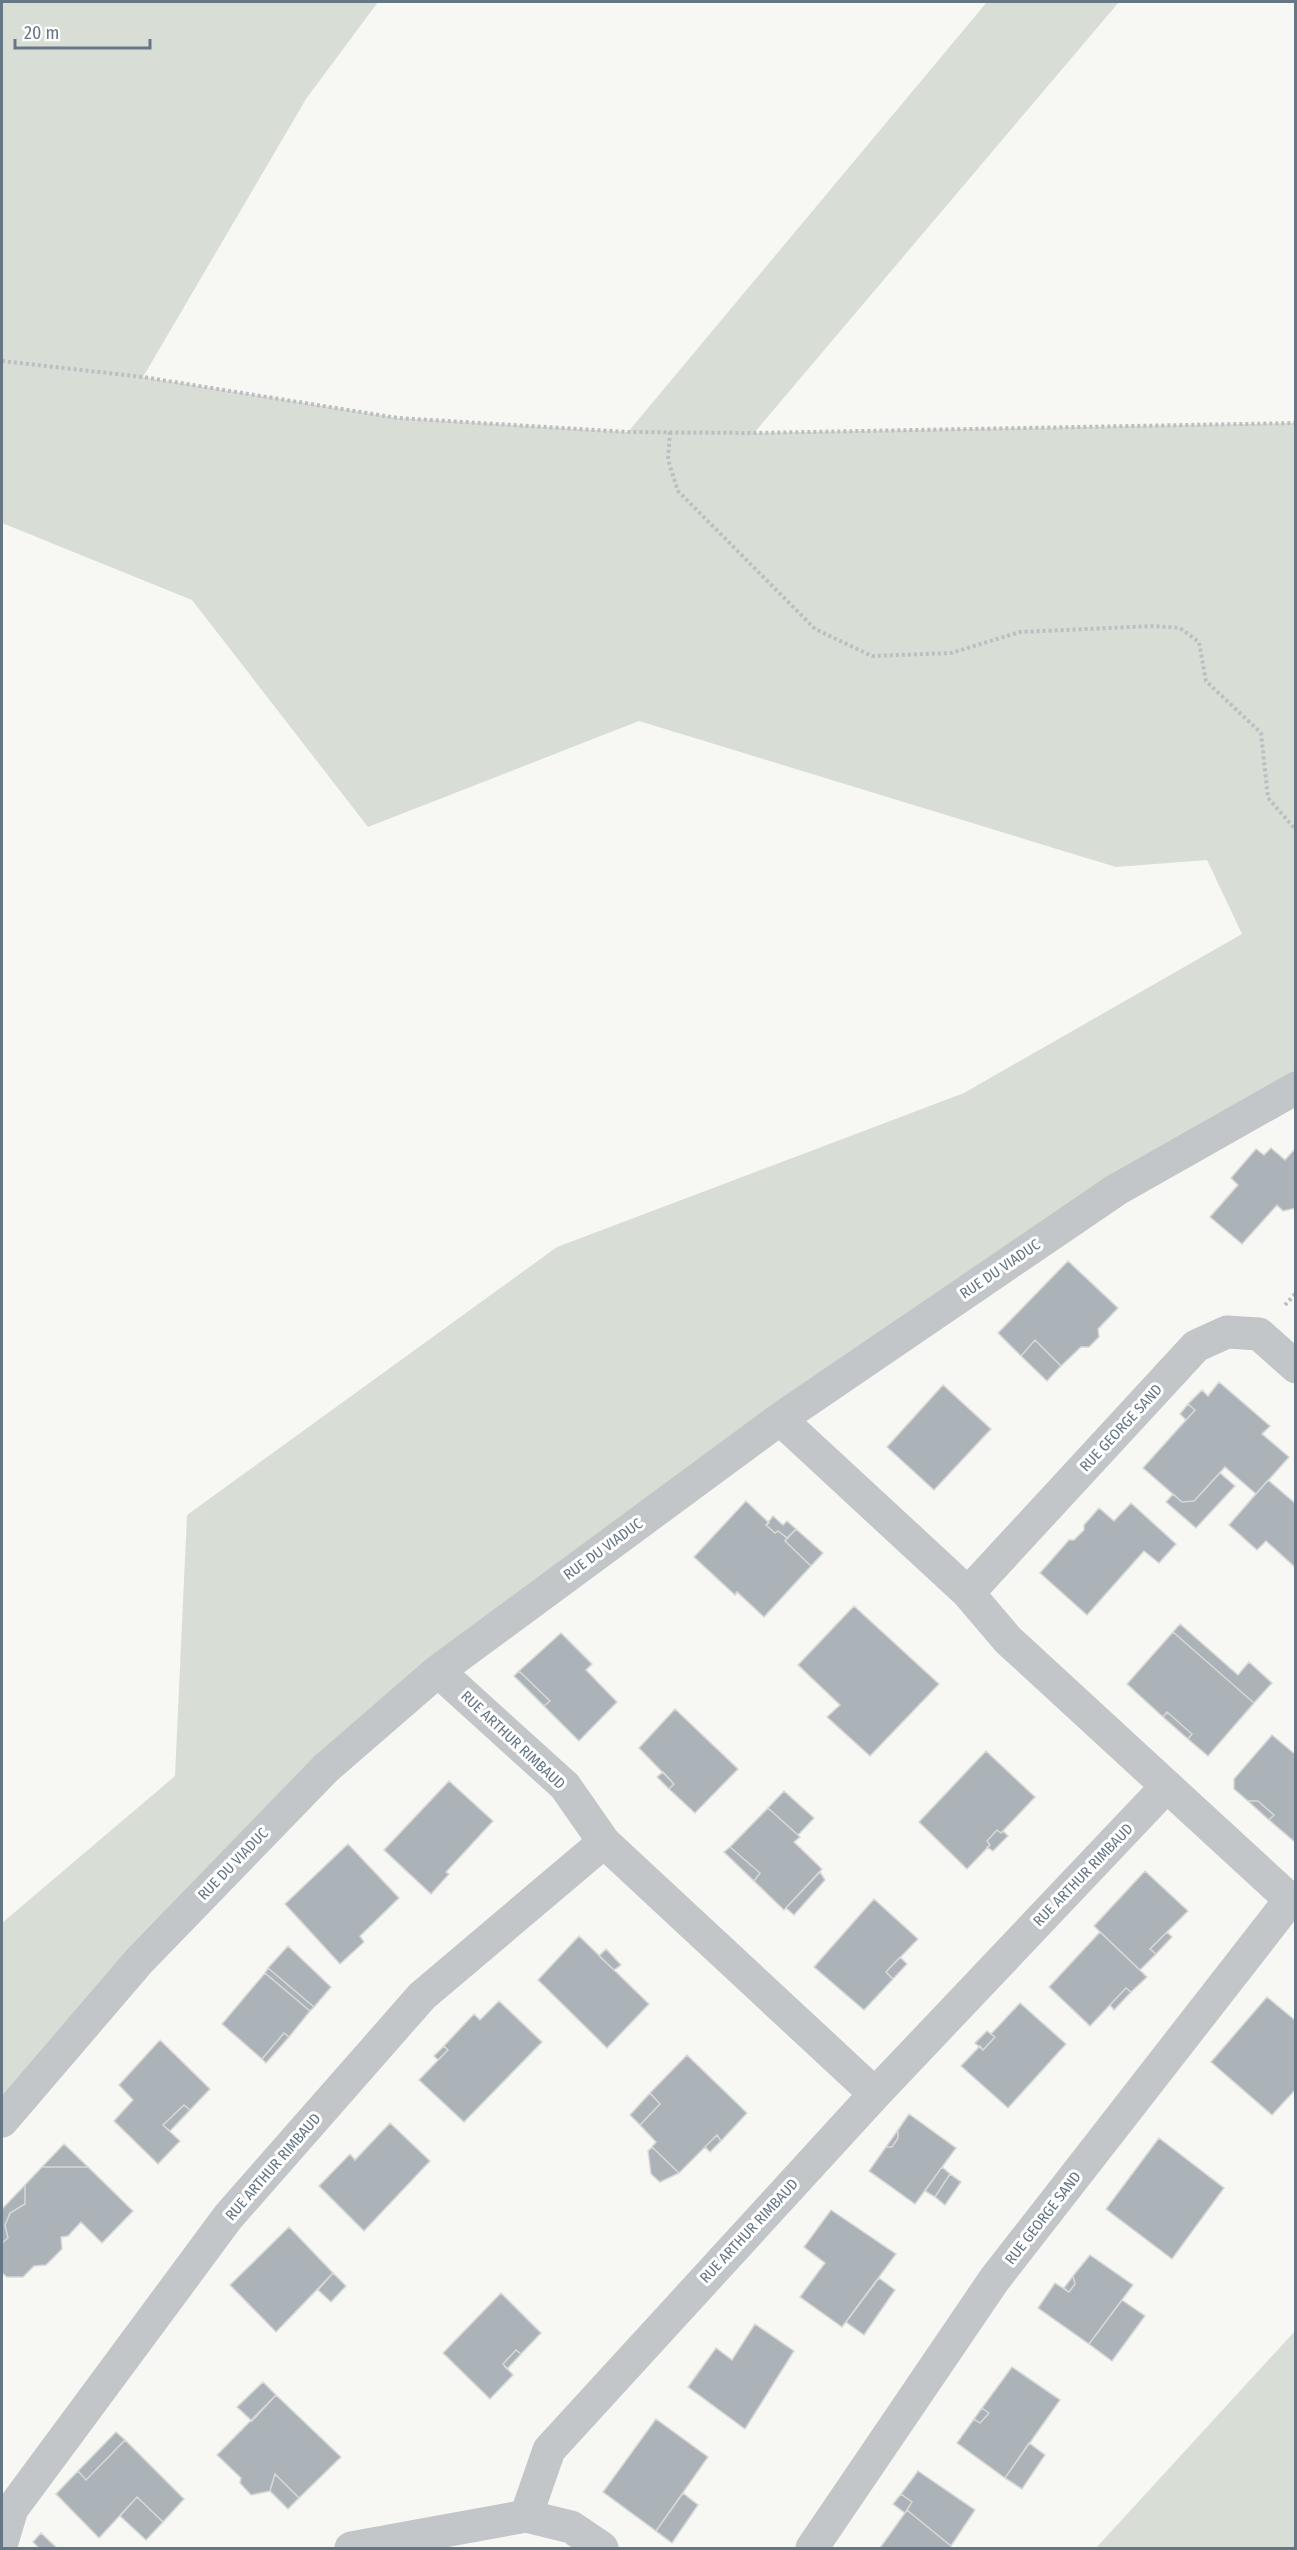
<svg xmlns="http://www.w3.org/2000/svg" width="1297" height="2550" font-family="'Fira Sans Condensed',sans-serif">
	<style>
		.green { fill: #d8ded5 }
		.building { fill: #abb3b9; stroke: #d8d8d6; stroke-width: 1.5 }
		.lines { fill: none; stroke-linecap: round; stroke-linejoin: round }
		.path { stroke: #bcbec1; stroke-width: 4; stroke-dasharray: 3 3; stroke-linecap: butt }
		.minor { stroke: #c2c6c9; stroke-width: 33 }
		.labels { text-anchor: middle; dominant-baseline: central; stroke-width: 6; stroke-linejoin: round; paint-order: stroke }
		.street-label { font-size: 15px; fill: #657685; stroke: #fff }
	</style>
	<rect width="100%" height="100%" fill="#f7f7f4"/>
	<path class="green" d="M2,2H378L306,99L143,377L398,418L628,432L987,2H1119L754,433L1295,423V1088L1116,1190L438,1671L2,2121V1923L175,1776L187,1515L557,1247L964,1093L1242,934L1207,860L1116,867L639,721L368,827L192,600L2,523Z
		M1295,2331V2548H1096Z"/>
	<path class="building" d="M1271,1148L1285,1160L1294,1150L1296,1151V1208L1283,1211L1277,1205L1242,1244L1210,1217L1238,1185L1231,1178L1256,1149L1264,1155Z
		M1068,1261L1118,1308L1098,1329L1099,1337L1089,1347H1081L1061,1366L1035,1340L1021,1356L998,1333Z
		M1035,1340L1061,1366L1047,1381L1021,1356Z
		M1219,1382L1270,1426L1262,1434L1289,1457L1256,1494L1225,1467L1194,1501L1182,1502L1143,1468L1195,1410L1188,1404L1202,1390L1208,1396Z
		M943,1385L991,1429L934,1490L887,1447Z
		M1188,1404L1195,1410L1186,1420L1180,1414Z
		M1220,1473L1235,1486L1196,1528L1166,1502L1173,1494L1182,1502L1194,1501Z
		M1268,1480L1296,1504V1568L1266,1541L1257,1550L1229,1525Z
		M746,1501L769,1523L766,1525L775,1533L778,1531L787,1538L785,1541L811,1566L764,1617L737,1592L735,1595L694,1557Z
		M1131,1503L1176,1544L1159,1563L1144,1551L1087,1615L1040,1573L1069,1540H1074L1084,1530V1525L1099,1508L1114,1521Z
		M773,1516L783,1525L787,1521L796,1529L787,1538L778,1531L775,1533L766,1525Z
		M796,1529L823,1553L811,1566L785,1541Z
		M854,1606L939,1684L870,1756L827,1717L840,1705L798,1665Z
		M1180,1624L1238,1675L1249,1662L1272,1683L1254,1703L1173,1632Z
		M1173,1632L1254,1703L1208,1756L1188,1739L1192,1734L1167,1712L1163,1717L1127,1684Z
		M561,1633L592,1664L586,1670L617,1702L579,1741L544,1706L550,1701L519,1671Z
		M519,1671L550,1701L544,1706L514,1676Z
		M675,1709L738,1769L695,1813L669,1789L674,1784L639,1748Z
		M1167,1712L1192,1734L1188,1739L1163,1717Z
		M1272,1735L1296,1755V1843L1269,1820L1274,1815L1258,1801H1248L1234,1789V1779Z
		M986,1751L1035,1797L1001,1833L997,1830L987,1841L990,1845L967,1869L919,1822Z
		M663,1772L674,1784L669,1789L657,1777Z
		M449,1781L493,1821L446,1872L449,1874L431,1894L384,1850Z
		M784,1791L814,1818L798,1835L768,1808Z
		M1248,1801H1258L1274,1815L1269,1820Z
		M768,1808L800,1837L794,1842L822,1869L784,1910L754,1881L760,1873L730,1847Z
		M997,1830L1001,1833L1003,1831L1008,1836L993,1851L987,1847L990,1845L987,1841Z
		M348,1844L399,1898L360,1936L364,1942L340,1964L285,1904Z
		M730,1847L760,1873L754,1881L724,1852Z
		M1145,1871L1188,1911L1150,1949L1156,1954L1140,1970L1094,1926Z
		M820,1872L825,1880L794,1915L786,1908Z
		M874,1899L918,1939L886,1972L893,1979L864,2010L814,1967Z
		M1100,1932L1147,1977L1131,1992L1126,1988L1090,2026L1049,1987Z
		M1167,1932L1172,1937L1156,1954L1150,1949Z
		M579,1936L649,2004L607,2048L538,1980Z
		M288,1946L331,1987L314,2007L268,1968Z
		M606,1949L621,1965L614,1970L599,1956Z
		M900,1957L907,1964L893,1979L886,1972Z
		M268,1968L314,2007L310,2011L265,1973Z
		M265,1973L310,2011L289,2037L284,2033L262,2059L222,2024Z
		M1126,1988L1131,1992L1114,2010L1110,2005Z
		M1267,1997L1296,2021V2089L1272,2115L1211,2062Z
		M499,2001L542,2042L464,2122L419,2080L448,2050L444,2046L474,2014L480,2020Z
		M1020,2003L1066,2044L1008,2108L961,2066L980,2046L983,2050L995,2037L991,2034Z
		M987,2031L995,2037L983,2050L975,2043Z
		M284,2033L289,2037L266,2063L262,2059Z
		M160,2040L210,2089L190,2110L184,2105L163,2125L180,2141L158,2164L114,2121L133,2100L119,2085Z
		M444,2046L448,2050L438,2060L434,2056Z
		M687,2055L747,2113L721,2141L717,2135L679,2173L652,2147L656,2142L640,2125L660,2104L650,2093Z
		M650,2093L660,2104L640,2125L630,2115Z
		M184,2105L190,2110L170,2131L163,2125Z
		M909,2114L956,2148L915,2204L869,2171L886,2147H892L898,2138V2130Z
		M390,2123L430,2161L364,2231L319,2186L350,2154L355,2160Z
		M898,2130V2138L892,2147H886Z
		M717,2135L721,2141L710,2152L705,2147Z
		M1159,2138L1224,2188L1172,2259L1106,2209Z
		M64,2144L88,2167H42Z
		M652,2147L679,2173L660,2182L651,2174L648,2151Z
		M42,2167H88L133,2211L102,2243L81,2222L68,2236L61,2237L62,2249L46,2265L34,2266L23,2277H7L2,2273V2243L8,2238L5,2225L10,2213L25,2204V2185Z
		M942,2167L950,2174L935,2197L925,2191Z
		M950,2174L961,2182L945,2205L935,2197Z
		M25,2185V2204L10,2213L5,2225L8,2238L2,2243V2209Z
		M831,2210L896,2254L842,2327L800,2297L825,2263L804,2247Z
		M289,2227L333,2273L276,2332L230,2285Z
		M1090,2255L1133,2285L1089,2344L1038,2308L1055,2283L1069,2292L1075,2284L1073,2276Z
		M333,2273L346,2286L331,2302L318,2290Z
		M1073,2276L1075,2284L1069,2292L1064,2288Z
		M879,2278L895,2290L864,2335L846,2322Z
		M501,2293L541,2333L521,2354L516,2350L503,2364L513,2375L490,2399L443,2353Z
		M1122,2300L1145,2316L1112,2361L1089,2344Z
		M755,2324L794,2351L745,2429L688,2387L716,2348L732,2360Z
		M516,2350L521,2354L507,2369L503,2364Z
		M1012,2367L1060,2400L1005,2478L957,2443L974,2419L980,2423L989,2413L982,2408Z
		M263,2382L276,2395L252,2421L237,2407Z
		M276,2395L341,2457L299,2498L275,2474L270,2491L251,2495L240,2483L241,2478L217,2455Z
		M982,2408L989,2413L980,2423L974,2419Z
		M656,2419L708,2457L656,2531L603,2492Z
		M116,2432L125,2440L86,2480L78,2471Z
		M125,2440L184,2499L163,2522L137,2497L99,2538L56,2494L78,2471L86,2480Z
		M1029,2443L1045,2455L1022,2489L1005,2478Z
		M918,2471L975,2510L951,2546L907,2510L912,2502L901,2494Z
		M275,2474L299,2498L288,2509L270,2491Z
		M683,2493L698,2505L672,2543L656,2531Z
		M901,2494L912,2502L905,2513L893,2504Z
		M137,2497L163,2522L146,2540L120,2516Z
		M907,2510L951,2546L950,2548H880Z
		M41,2533L57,2548H39L33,2542Z"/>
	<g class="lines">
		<path class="path" d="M2,361L143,377L398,418L628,432L753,433L1296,423
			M670,432L668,460L678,491L815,629L872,656L951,653L1020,632L1154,626L1180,628L1199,642L1206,681L1261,733L1268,798L1296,830
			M1285,1305L1296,1293"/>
		<path class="minor" d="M1296,1367L1259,1334L1227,1332L1196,1346L968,1593L1008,1640L1296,1905
			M780,1419L968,1593
			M438,1671L565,1786L604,1842L875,2094
			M2,2121L139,1961L326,1768L438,1671L780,1419L1116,1190L1296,1088
			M526,2516L549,2450L875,2094L1167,1786
			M2,2542L12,2509L228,2217L422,1996L604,1842
			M351,2548L526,2516L571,2527L602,2548
			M812,2548L994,2280L1290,1900"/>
	</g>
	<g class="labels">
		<g class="street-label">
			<text transform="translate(1000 1269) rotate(-34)">RUE DU VIADUC</text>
			<text transform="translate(1121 1428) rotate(-47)">RUE GEORGE SAND</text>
			<text transform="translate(603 1549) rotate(-36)">RUE DU VIADUC</text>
			<text transform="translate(513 1740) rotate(43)">RUE ARTHUR RIMBAUD</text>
			<text transform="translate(233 1864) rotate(-46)">RUE DU VIADUC</text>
			<text transform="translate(1083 1875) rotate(-46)">RUE ARTHUR RIMBAUD</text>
			<text transform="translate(273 2167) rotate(-49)">RUE ARTHUR RIMBAUD</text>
			<text transform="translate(1043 2218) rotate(-52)">RUE GEORGE SAND</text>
			<text transform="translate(749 2231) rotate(-47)">RUE ARTHUR RIMBAUD</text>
		</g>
	</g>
	<rect width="1297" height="2550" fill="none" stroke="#657685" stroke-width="6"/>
	<path d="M15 39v9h135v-9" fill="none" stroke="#657685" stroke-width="3"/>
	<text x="24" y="39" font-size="18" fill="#657685" stroke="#ffffff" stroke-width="4.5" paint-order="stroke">20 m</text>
</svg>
